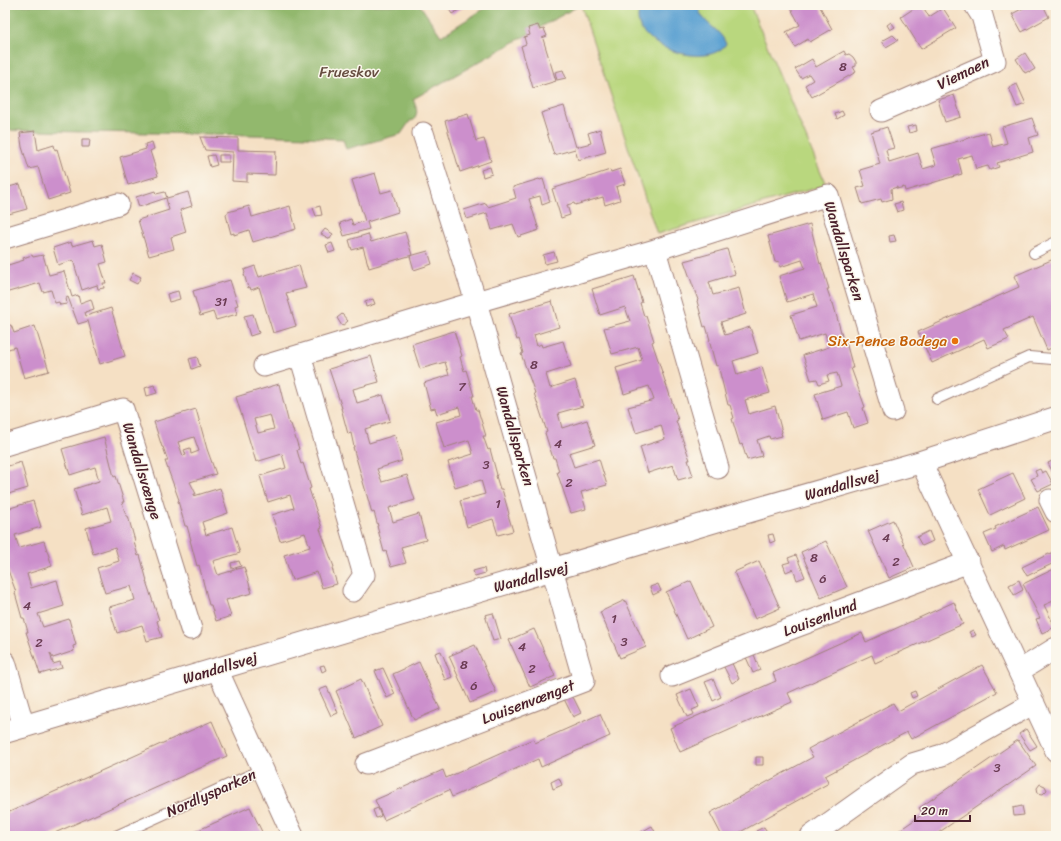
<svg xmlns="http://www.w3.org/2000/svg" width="1061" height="841" font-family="Sriracha,sans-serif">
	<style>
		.green { fill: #b9d77e; stroke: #827b54 }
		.forest { fill: #92b86d; stroke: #6e6c4c }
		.water { fill: #5da2d2; stroke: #54607e }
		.building { fill: #cc8fcc; fill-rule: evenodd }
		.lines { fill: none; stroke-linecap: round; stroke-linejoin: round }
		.lane-casing { stroke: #a08078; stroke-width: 12 }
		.street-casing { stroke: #a08078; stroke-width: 23 }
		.secondary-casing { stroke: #a08078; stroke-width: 24 }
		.lane { stroke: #fff; stroke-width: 10 }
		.street { stroke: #fff; stroke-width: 21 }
		.secondary { stroke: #fff; stroke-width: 22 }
		.food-dot { fill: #e8710a; stroke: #fbf7ec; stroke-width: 1.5 }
		.labels { text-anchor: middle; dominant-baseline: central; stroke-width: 3; stroke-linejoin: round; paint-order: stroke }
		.number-label { font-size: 13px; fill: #6a3b53 }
		.park-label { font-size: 15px; fill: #664d40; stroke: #fbf7ec }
		.street-label { font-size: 15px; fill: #4a1f2b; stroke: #fbf7ec }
		.food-label { font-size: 15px; fill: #c56008; stroke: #fbf7ec; text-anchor: end }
	</style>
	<rect width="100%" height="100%" fill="#fbf7ec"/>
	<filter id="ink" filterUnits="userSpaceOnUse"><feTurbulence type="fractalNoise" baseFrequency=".025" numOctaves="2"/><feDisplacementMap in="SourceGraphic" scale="8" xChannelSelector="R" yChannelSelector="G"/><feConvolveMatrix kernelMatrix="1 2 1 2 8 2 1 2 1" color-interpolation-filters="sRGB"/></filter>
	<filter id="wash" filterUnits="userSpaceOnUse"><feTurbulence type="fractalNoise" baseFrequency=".012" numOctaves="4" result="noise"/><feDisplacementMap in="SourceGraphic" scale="16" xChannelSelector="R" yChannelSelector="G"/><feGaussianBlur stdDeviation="0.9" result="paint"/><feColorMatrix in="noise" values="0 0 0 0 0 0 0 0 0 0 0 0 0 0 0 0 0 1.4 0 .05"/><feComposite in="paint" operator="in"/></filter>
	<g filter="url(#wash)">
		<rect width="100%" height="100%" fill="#f5e0c4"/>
		<path class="green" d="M581,5L595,8L599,5H750L826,185L657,234Z"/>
		<path class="forest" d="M5,5H420L441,36L490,5H580L413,99C416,107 419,112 414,120L410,121L401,134L346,149L343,139C230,132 118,134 5,130Z"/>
		<path class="water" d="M643,5H698C700,24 720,27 726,44C705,74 616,39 643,5Z"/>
		<g id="blocks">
			<path class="building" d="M446,5H467L452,14Z
				M789,5H819L832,29L810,42L808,39L795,47L786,32L800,25Z
				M919,5H922L929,17L943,8L956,28L921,49L901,17Z
				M1029,5H1043L1049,17L1022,32L1012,14Z
				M891,22L895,27L890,30L887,25Z
				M538,25L540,30L544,29L547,36L542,38L543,39L556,81L533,88L521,46L526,44L524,37L530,35L528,28Z
				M893,35L898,40L886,47L882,41Z
				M844,51L846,55L849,54L853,57L856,62V66L853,67L856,72L812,97L805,85L813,80L809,74L801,78L795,69L812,59L816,67Z
				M1025,53L1035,69L1030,72L1029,71L1025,73L1016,59Z
				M563,70L566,78L557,80L555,72Z
				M1017,84L1026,104L1017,107L1009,88Z
				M954,95L961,117L945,122L938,100Z
				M564,106L576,147L591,143L588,133L600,129L606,152L578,160L575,149L554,155L541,113Z
				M842,111L844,115L837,119L835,114Z
				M468,114L476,141L484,139L491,161L460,172L445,121Z
				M1032,118L1038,135L1029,138L1033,152L997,163L999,167L990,170L988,166L976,169L972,155L958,159L962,174L905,191L904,187L897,189V187L891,189L892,199L882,202L881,199L862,204L857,188L865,186L860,170L880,164L871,132L887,127L894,148L886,150L889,162L918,153L923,169L936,165L931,149L989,132L993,147L1007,143L1002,127Z
				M916,125L917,131L909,133L907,127Z
				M35,131L38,150L54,145L55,150L57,149L70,193L48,200L38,167L29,169L22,147L20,133Z
				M200,137L238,138V150L276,151L275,175L247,174V182L232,181L233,152L205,150Z
				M82,139H90L89,147H82Z
				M152,142L154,149L150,151L158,176L128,185L120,157L146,149L145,144Z
				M214,155L217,165L210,167L207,156Z
				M219,155H229V162H219Z
				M490,167L492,174L483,177L481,170Z
				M620,169L625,184L616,187L620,200L605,205L603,197L575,205L574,203L567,205L570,215L561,218L552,189L610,170L611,172Z
				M375,173L381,193L392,190L398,212L367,222L369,229L344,236L340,223L351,219L353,225L365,221L352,180Z
				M539,179L540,180L543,179L550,202L542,205L540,196L529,199L539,230L518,237L513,224L492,230L487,213L467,219L464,210L486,203L488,207L516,198L513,187Z
				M20,184L27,209L5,215V188Z
				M155,191L156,194L165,192L167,198L188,192L192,206L180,210L186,232L171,237L174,249L149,256L138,220L169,210L166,198L139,207L136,197Z
				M901,202L903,210L897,212L894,204Z
				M249,206L252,217L290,206L296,229L253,242L249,230L234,235V233L231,234L226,215L228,212Z
				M320,206L322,215L316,216L313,208Z
				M810,224L820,264L821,263L829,289H827L832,303H833L844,343L846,342L853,368H851L865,407L863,408L868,423L853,428L848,412L823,420L815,394L841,386L837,373L827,375L829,381L819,384L817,379L811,380L803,355L829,347L825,333L799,341L791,315L817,307L813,294L787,302L779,276L805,268L802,260L780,267L779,261L775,262L768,236Z
				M325,229L333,234L330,239L321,234Z
				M405,232L412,255L369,268L363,247L352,250L349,240L368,234L371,242Z
				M894,235L896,241L890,242L889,236Z
				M93,240L95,246L102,244L107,262L100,264L106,283H103L104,288L98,289L97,285L82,290L73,260L58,265L53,248L71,242L72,246Z
				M332,243L335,251L329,253L326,245Z
				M727,249L735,274L709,282L713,295L739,288L746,314L721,322L725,335L750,327L758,353L733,361L737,375L762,367L770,393L745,400L749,414L775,406L782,432L781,433L782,436L770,439L769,436L757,440L762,456L747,460L742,444L740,445L732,419L734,418L730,405H728L718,365L716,366L709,340H710L706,326L704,327L697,301L698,300L684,261Z
				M428,251L432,264L414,270L410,256Z
				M554,252L557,261L545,264L543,255Z
				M32,255L33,257L43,255L49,275L64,271L72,297L78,295L80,303L91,299L94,309L85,312L86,316L111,308L125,356L100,364L88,321L78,324L68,297L66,298L67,304L60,305L59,302L55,303L51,290L43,292L40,283L5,293V266L24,260L23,258Z
				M1056,258V346L1047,350L1033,317L1004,330L1009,339L988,348L984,339L932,363L918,332L1019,287L1014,276Z
				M299,265L306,288L286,293L296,326L273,333L259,287L251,290L250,287L248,288L244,274L245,273L244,270L255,266L259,277Z
				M133,273L141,277L137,284L129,280Z
				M634,276L642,302L640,303L644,316H646L654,341L652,342L678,420L676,421L690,460H688L693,476L678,480L673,465L648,473L640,447L665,439L661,425L636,433L628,407L654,400L649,386L624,394L616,368L642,360L638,347L612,354L604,328L630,321L625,307L600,315L592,289Z
				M230,280L238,305L235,306L237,314L216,320L213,312L200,316L193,291Z
				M178,291L180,299L169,302L167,294Z
				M373,299L375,304L366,307L365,302Z
				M552,301L559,327L534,335L537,346L541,344L542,347L563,341L571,366L546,374L550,388L575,380L583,406L558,413L562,428L587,420L595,445L569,453L574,467L599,459L607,485L581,492L586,509L571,513L557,472L559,471L555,458H553L545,433L547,432L534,393H535L521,354L523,353L519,339L517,340L509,314Z
				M253,314L259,333L250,336L244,316Z
				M342,314L348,321L342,326L337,318Z
				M11,325L14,333L35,326L49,371L24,378L15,347L5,350V326Z
				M454,331L462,356L460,357L464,371L466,370L474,396H472L476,410H478L486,436H483L488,450L490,449L497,475L496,476L500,489H502L509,514L508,515L513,531L498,535L493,519L467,527L460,501L485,494L481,480L455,488L448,462L473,454L469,440L444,448L436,422L461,415L459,407L437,414L435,408L431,409L424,383L449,375L445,362L420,369L412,344Z
				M371,356L379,382L353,389L357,403L383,395L390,421L365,429L369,443L395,435L402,461L377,469L382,482L407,475L415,500L389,508L393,522L419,514L426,540L401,547L406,563L391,567L386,551L384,552L377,526H378L374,512L372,513L353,447H354L351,433L348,434L341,408H342L329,369Z
				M197,357L200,366L192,369L189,359Z
				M279,384L289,424H291L299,449L297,450L301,464L303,463L311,488L309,489L322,528L320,529L334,567L332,568L337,584L322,588L317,572L292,580L284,555L310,547L305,533L280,541L272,515L294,508L290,495L268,502L260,476L286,468L282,454L256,462L236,397ZM270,415L274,429L258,433L254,419Z
				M154,385L157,393L147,396L145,388Z
				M196,409L207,449L216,474L190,482L196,494H194V496L220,488L228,513L202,522L206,535L232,527L240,553L213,561L218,575L244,567L252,593L226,600L231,616L216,621L211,605H209L199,565L197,566L190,540H191L187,526H185L178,501L179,500L165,461H168L163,447H162L154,422ZM194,437L199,451L191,454L190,448L184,450L186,455L183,456L178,442Z
				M104,437L114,477L116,476L124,502H122L126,516H128L135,541L134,542L138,556L140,555L147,581H146L159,620L157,621L162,637L147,641L142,625L117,633L109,607L135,600L131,586L105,593L97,568L119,561L115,547L93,554L86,528L111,521L107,507L82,515L74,489L99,481L95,467L70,475L62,449Z
				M1056,459V479L1048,463Z
				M21,462L28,488L5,495V467Z
				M1040,469L1042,473L1046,471L1053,484L1038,491L1031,479L1037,476L1035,471Z
				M1013,473L1025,498L990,515L978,489Z
				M33,501L41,527L15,535L19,548L44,541L52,566L27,574L31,588L57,580L64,606L38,614L43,627L69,619L76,645L73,646L74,651L53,658L50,653L53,664L60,662L62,668L40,674L26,632H28L24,618H22L15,593L16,592L5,562V504L7,509Z
				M1038,507L1049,530L1005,550L1004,546L992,552L984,534L996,529L995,527Z
				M893,520L914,567L889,578L868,531Z
				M929,531L933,541L922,546L917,537Z
				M773,534L775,541L770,543L768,535Z
				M826,541L847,587L821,598L801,552Z
				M1053,552L1056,562L1027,576L1022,567Z
				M796,555L805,577L797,580L793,569L786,572L783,564L790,562L788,558Z
				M239,561L241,566L232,569L231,563Z
				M759,561L780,608L755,619L734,572Z
				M484,568L485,573L475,576L473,571Z
				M1056,568V600L1044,605L1055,627L1042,633L1036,619L1040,618L1023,584Z
				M1019,580L1023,590L1014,595L1009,585Z
				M691,581L712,627L687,639L666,592Z
				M658,584L661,591L653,595L650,587Z
				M625,600L646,647L620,658L600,612Z
				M954,602L963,624L875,663L872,655L788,693L792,702L680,752L670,728L776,681L773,673L862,633L866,642Z
				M493,613L501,639L493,641L485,615Z
				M534,629L555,676L530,687L509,640Z
				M973,630L976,635L972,637L969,632Z
				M475,645L496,692L470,703L449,656Z
				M441,651L452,677L445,680L435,653Z
				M753,652L760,670L753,673L745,655Z
				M731,661L739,679L732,683L723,665Z
				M419,662L440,709L414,720L393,674Z
				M324,665L326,670L322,672L320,666Z
				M982,665L997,692L911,739L907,732L825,776L829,783L733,836H722L710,813L813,757L808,749L893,703L898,711Z
				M383,668L395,694L387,698L375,671Z
				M361,679L382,726L356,738L336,691Z
				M713,679L721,697L713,701L705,682Z
				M327,687L338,713L331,716L319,690Z
				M691,689L699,707L692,710L694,714L687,717L677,695Z
				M915,691L917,696L912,698L910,693Z
				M572,695L581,713L573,717L564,699Z
				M600,714L610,736L541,767L538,759L452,797L449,790L384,820L375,800L443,770L446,778L533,739L535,743Z
				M212,721L227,756L48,836H5V814Z
				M1026,729L1037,746L1030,750L1019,734Z
				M1018,740L1036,766L938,833L940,836H891L923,814L919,808Z
				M756,757H763V765H756Z
				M559,778L562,785L553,789L551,782Z
				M1040,784L1045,786L1047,790L1043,794L1038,793L1037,788Z
				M1022,806L1024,815L1014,816L1013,808Z
				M250,807L264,836H185Z
				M378,808L381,816L376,818L373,810Z
				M652,826L657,836H634Z
				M764,827L770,836H759L756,831Z"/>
		</g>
	</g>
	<g filter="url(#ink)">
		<use href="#blocks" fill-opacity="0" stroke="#a08078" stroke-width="1"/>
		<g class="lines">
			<g class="lane-casing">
				<path id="lane" d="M1034,253L1056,242
					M937,399L1029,357L1052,359L1056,357
					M116,836L263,769"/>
			</g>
			<g class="street-casing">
				<path id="street" d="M881,111L995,61L982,16L975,5
					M5,238L118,204
					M655,250L718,468
					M300,355L364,575L353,591
					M264,366L476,302L655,250L828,195L893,411
					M5,445L123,409L191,629
					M921,462L1056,751
					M1050,500L1056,512
					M5,662L24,727
					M217,669L293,836
					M1019,671L1056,648
					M672,676L782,632L969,562
					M366,764L584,681L476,302L423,133
					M811,836L912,764L942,755L1034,703"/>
			</g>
			<g class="secondary-casing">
				<path id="secondary" d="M5,732L719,520L921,462L1056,418"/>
			</g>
			<use href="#lane" class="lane"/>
			<use href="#street" class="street"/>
			<use href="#secondary" class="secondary"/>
		</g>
	</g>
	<circle class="food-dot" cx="955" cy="341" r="4"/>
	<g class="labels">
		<g class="number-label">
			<text x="843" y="66">8</text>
			<text x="221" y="301">31</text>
			<text x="534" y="364">8</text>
			<text x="462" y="386">7</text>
			<text x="558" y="443">4</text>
			<text x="486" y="464">3</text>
			<text x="569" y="482">2</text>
			<text x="498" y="503">1</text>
			<text x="886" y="537">4</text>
			<text x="814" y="557">8</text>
			<text x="896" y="561">2</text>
			<text x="823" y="578">6</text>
			<text x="27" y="605">4</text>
			<text x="614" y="618">1</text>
			<text x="624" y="641">3</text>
			<text x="39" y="642">2</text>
			<text x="522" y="646">4</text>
			<text x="464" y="664">8</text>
			<text x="532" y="668">2</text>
			<text x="474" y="685">6</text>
			<text x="997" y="767">3</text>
		</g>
		<g class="park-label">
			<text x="349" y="72">Frueskov</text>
		</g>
		<g class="street-label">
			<text transform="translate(963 73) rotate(-26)">Viemaen</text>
			<text transform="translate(844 251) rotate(73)">Wandallsparken</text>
			<text transform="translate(515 436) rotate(74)">Wandallsparken</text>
			<text transform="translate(142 471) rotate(73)">Wandallsvænge</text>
			<text transform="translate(842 485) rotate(-16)">Wandallsvej</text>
			<text transform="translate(531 577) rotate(-16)">Wandallsvej</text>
			<text transform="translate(820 618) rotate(-21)">Louisenlund</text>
			<text transform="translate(220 668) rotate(-17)">Wandallsvej</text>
			<text transform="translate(528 702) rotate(-21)">Louisenvænget</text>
			<text transform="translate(211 793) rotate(-24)">Nordlysparken</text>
		</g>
		<g class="food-label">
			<text x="947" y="341">Six-Pence Bodega</text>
		</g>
	</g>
	<rect width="1061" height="841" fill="none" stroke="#fbf7ec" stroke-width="20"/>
	<path d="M915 815v6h55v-6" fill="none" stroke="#4a1f2b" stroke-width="2"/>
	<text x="921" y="815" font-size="12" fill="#4a1f2b" stroke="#fbf7ec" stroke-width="3" paint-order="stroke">20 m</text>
</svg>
